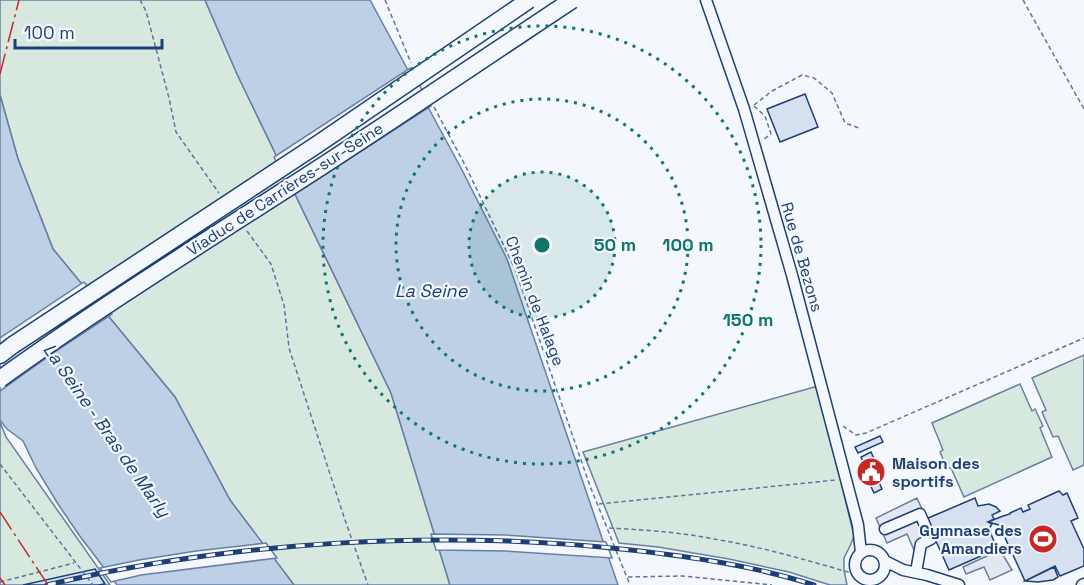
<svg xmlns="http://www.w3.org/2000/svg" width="1084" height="585" font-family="'Space Grotesk',sans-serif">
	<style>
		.green { fill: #d7e8df; stroke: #687fa3; stroke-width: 1.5 }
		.parking { fill: #e3e8f0; stroke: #687fa3; stroke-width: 1.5 }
		.water { fill: #bed0e5; stroke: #687fa3; stroke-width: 1.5 }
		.pier { fill: #f4f7fb; stroke: #687fa3; stroke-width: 1.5 }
		.building { fill: #d5e0f0; stroke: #1d3f73; stroke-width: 1.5 }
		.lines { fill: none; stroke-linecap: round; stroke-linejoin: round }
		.minor-casing { stroke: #1d3f73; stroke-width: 13 }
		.highway-casing { stroke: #1d3f73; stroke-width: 19 }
		.path { stroke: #5e769c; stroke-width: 1.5; stroke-dasharray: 4.5 3; stroke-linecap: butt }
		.minor { stroke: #f4f7fb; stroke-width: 10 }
		.highway { stroke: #f4f7fb; stroke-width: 16 }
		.rail-casing { stroke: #1d3f73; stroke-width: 5 }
		.rail { stroke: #f4f7fb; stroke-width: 3; stroke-dasharray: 9; stroke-linecap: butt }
		.highway-bridge-casing { stroke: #1d3f73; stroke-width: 19; stroke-linecap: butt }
		.highway-bridge { stroke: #f4f7fb; stroke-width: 16 }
		.power { stroke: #c62828; stroke-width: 1.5; stroke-dasharray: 21 4.5 3 4.5; stroke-linecap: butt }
		.ring { fill: none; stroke: #0f766e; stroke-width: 3; stroke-dasharray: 3 6 }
		.labels { text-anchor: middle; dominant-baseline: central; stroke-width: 4.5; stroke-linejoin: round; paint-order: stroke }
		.street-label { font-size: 16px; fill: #1d3f73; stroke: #f4f7fb }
		.poi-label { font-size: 16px; font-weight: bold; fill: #1d3f73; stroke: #f4f7fb; text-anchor: start }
		.water-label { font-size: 18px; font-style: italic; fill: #1d3f73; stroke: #f4f7fb }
		.centre { fill: #0f766e; stroke: #f4f7fb; stroke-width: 3 }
		.ring-label { font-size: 18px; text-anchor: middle; font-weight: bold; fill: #0f766e; stroke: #f4f7fb; stroke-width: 4.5; stroke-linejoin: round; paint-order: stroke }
	</style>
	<rect width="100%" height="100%" fill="#f4f7fb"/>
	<path class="green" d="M0,0H205L237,74L391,393L450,585H294L230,500L175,397L53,249L18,159L0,95Z
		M1084,355V465L1073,470L1058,436L1053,437L1042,412L1046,410L1032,378Z
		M1020,384L1032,411L1035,409L1043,426L1040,428L1052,457L964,497L951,468H947L940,452L943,450L932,423Z
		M818,386L854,536L850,546L844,558V570L847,585H830L789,572L729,559L658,547L619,543L583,452Z
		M0,422L6,437L110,585H0Z"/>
	<path class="parking" d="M917,498L936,540L914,550L907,534L887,543L876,518Z
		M1000,550L1012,570L990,580L984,567L966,574L963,567Z"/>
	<path class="water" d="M205,0H370L462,170L507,259L618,585H450L391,393L237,74Z
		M0,95L18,159L53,249L175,397L230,500L294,585H117L79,535L58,504L36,468L23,441L7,429L0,420Z"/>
	<path class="pier" d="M410,68L431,106L292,196L274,157Z
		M84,282L112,314L56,351L0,391V338Z
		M431,534L506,535L606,542L612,558L506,551L436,550Z
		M266,543L277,558L141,575L111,582L100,568L139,560L196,551Z"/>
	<path class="building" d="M805,94L818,127L780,142L767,109Z
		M880,436L883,442L858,453L855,447Z
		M871,452L877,465L872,467L882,489L874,493L867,478L870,477L861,457Z
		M1059,491L1063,495L1067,493L1078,518L1071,521L1084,549V566L1060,576L1055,566L1025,581L1001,529L1003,528L1002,526L988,522L1003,516L1010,514V513L1021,508L1023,512L1030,509L1028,505Z
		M975,498L978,506L989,504L996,507L1000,511L992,515L994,519L988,522L992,524L989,529L997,549L949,570L926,519Z
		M1054,567L1058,577L1053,580L1038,582L1025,581Z
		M95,569L105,584L98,585H23Z"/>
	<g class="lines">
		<g class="minor-casing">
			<path id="minor" d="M706,0L744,109L792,275L858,525L861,553
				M885,529L920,514L931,539L921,544L916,572
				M855 565a15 15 0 1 1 30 0a15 15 0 1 1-30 0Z
				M885,561L903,570L927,575L959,585
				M1082,585L1084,584"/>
		</g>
		<g class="highway-casing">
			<path id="highway" d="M0,355L13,345"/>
		</g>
		<path class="path" d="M140,0L146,11L169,98L176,132L219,193
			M385,0L411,63
			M1023,0L1084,109
			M754,105L772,91L802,75L814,78L832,93L845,123L859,128
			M754,106L765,116L771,134L763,140
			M434,107L465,165L515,269L590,486L630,585
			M247,231L271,264L284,305L289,348L345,520L368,585
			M843,426L856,435L866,433L1084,338
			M0,464L93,585
			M599,504L836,480
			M609,528C644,530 679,532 714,539C763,547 810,561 858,575
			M628,577L682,576L772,585
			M0,582L74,563"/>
		<use href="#minor" class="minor"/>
		<use href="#highway" class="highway"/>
		<g class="rail-casing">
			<path id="rail" d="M47,585C232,541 443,529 631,550C693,557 755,566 814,585"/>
		</g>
		<use href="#rail" class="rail"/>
		<g class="highway-bridge-casing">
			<path id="highway-bridge" d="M13,345L318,144L529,0
				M0,379C107,302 219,233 330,161C411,108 491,54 572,0"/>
		</g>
		<use href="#highway-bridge" class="highway-bridge"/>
		<path class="power" d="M0,74L19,0
			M0,512L48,585
			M0,578L5,585"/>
	</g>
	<circle cx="542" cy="245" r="73" fill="#0f766e" fill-opacity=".12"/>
	<g class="ring">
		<circle cx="542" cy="245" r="73"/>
		<circle cx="542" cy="245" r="146"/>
		<circle cx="542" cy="245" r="219"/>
	</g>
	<defs>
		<g id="civic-disc" transform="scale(1.5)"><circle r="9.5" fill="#c62828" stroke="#f4f7fb"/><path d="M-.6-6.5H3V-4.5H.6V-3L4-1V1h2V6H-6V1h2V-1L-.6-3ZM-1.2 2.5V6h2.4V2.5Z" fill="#fff"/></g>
		<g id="stadium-disc" transform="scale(1.5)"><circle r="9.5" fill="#c62828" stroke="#f4f7fb"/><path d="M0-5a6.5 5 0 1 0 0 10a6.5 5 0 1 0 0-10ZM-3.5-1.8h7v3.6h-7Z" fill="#fff"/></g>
	</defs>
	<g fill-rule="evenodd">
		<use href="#civic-disc" x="871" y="472"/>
		<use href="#stadium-disc" x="1043" y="539"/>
	</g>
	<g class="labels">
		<g class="street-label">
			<text transform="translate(285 189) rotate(-33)">Viaduc de Carrières-sur-Seine</text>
			<text transform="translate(802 257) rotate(74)">Rue de Bezons</text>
			<text transform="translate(535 301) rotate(69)">Chemin de Halage</text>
		</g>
		<g class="poi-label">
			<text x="892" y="463">Maison des<tspan x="892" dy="18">sportifs</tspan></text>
			<text x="1022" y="530" text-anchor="end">Gymnase des<tspan x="1022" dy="18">Amandiers</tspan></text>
		</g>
		<g class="water-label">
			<text x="431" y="290">La Seine</text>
			<text transform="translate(107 430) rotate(55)">La Seine - Bras de Marly</text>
		</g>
	</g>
	<circle cx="542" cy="245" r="9" class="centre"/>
	<g class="ring-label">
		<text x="615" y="251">50 m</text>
		<text x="688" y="251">100 m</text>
		<text x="748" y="326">150 m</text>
	</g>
	<path d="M15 39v9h147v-9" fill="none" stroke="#1d3f73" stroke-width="3"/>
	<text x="24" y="39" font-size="18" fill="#1d3f73" stroke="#f4f7fb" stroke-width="4.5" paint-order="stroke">100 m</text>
</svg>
